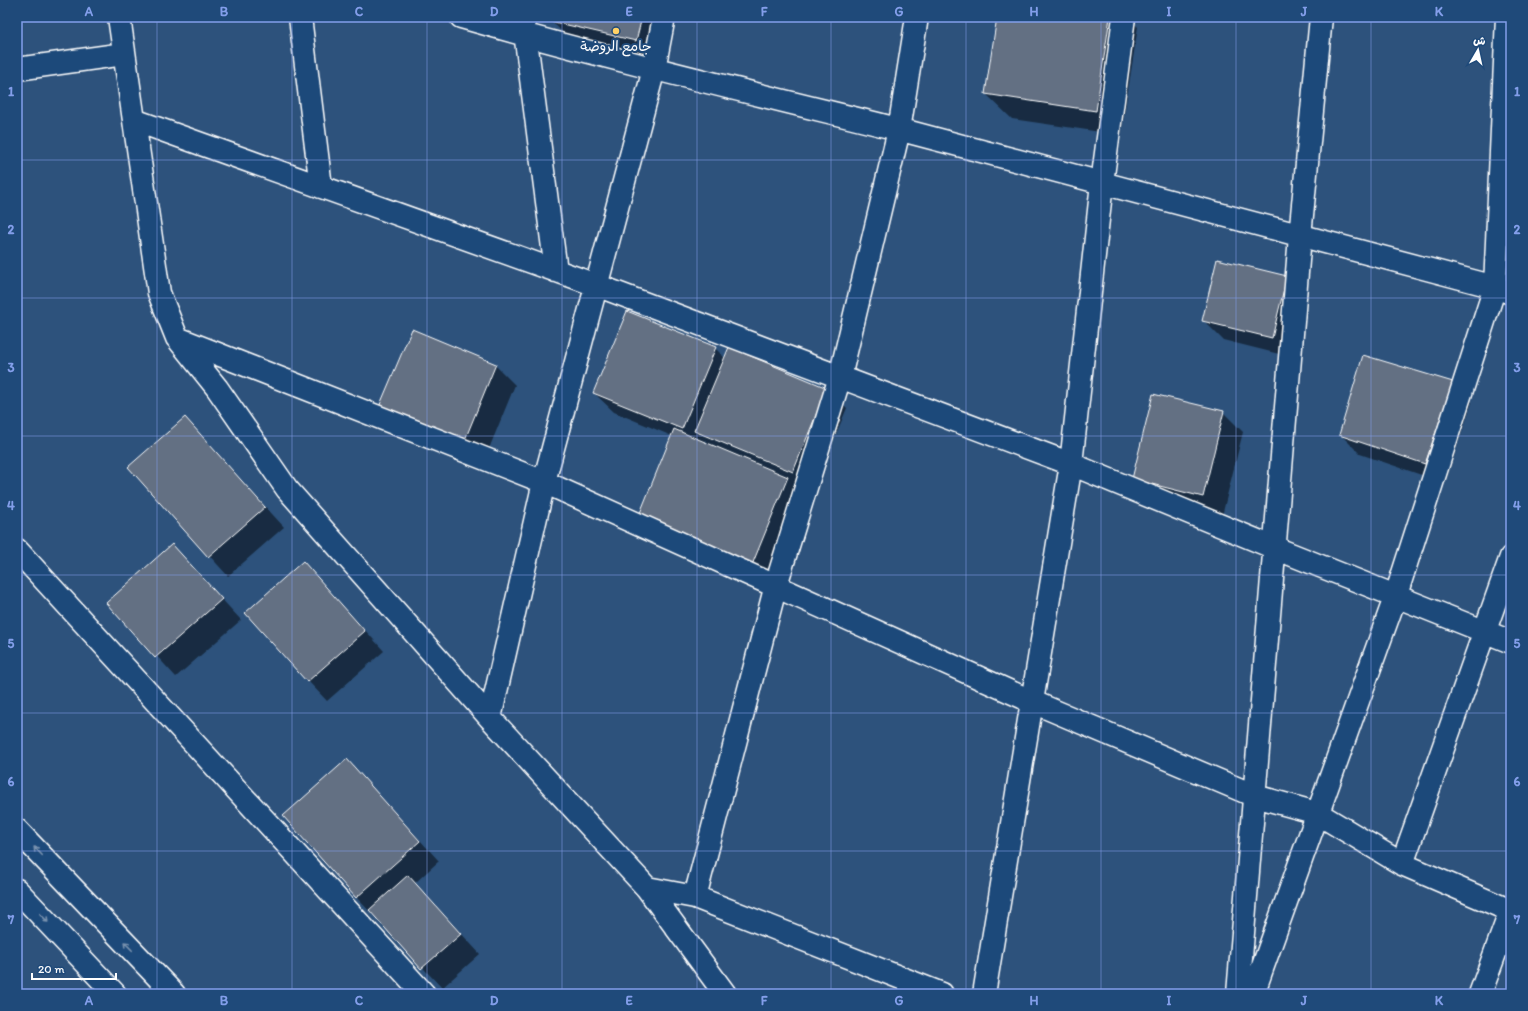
<svg xmlns="http://www.w3.org/2000/svg" width="1528" height="1011" font-family="Itim,'Playpen Sans Arabic',sans-serif">
	<style>
		.shadow { fill: #0007; fill-rule: evenodd }
		.building { fill: #647083; stroke: #fff }
		.lines { fill: none; stroke-linecap: round; stroke-linejoin: round }
		.street-casing { stroke: #fff; stroke-width: 25 }
		.secondary-casing { stroke: #fff; stroke-width: 25 }
		.street { stroke: #1f4a7a; stroke-width: 22 }
		.secondary { stroke: #1f4a7a; stroke-width: 22 }
		.oneway { stroke: #7992af }
		.grid { fill: none; stroke: #839eea; stroke-width: 1; stroke-opacity: 0.55 }
		.poi-dot { fill: #ffd166; stroke: #1f4a7a; stroke-width: 1.5 }
		.labels { text-anchor: middle; dominant-baseline: central; stroke-width: 4; stroke-linejoin: round; paint-order: stroke }
		.poi-label { font-size: 14px; fill: #fff; stroke: #1f4a7a }
		.neatline { fill: none; stroke: #839eea; stroke-width: 1.5 }
		.grid-label { font-size: 13px; text-anchor: middle; font-weight: bold; fill: #839eea }
	</style>
	<rect width="100%" height="100%" fill="#2d527c"/>
	<filter id="ink" filterUnits="userSpaceOnUse"><feTurbulence type="fractalNoise" baseFrequency=".025" numOctaves="2"/><feDisplacementMap in="SourceGraphic" scale="8" xChannelSelector="R" yChannelSelector="G"/><feConvolveMatrix kernelMatrix="1 2 1 2 8 2 1 2 1" color-interpolation-filters="sRGB"/></filter>
	<g filter="url(#ink)">
		<path class="shadow" d="M552,17H673L661,65L577,46L551,21Z
			M998,17H1128L1138,27L1121,135L1012,119L986,94Z
			M1287,277L1306,297L1291,357L1223,340L1203,320Z
			M715,348L725,358L827,389L847,408L812,491L793,483L813,503L778,589L665,543L672,436L614,412L594,393ZM705,440L710,445L704,443Z
			M495,365L515,385L484,461L400,427Z
			M1453,382L1472,402L1445,483L1360,454L1340,434Z
			M1223,412L1243,432L1222,516L1133,479Z
			M185,419L284,527L228,576L129,468Z
			M172,545L241,620L176,677L108,603Z
			M303,562L384,651L327,701L308,681Z
			M347,760L439,861L415,883L480,954L442,988L356,897Z"/>
		<path class="building" d="M551,17H642L636,41L550,21Z
			M997,17H1110L1096,111L985,94Z
			M1217,259L1287,276L1272,338L1202,321Z
			M627,311L716,347L682,429L593,393Z
			M412,329L496,364L464,442L379,407Z
			M729,347L827,388L793,472L694,431Z
			M1363,355L1453,382L1425,464L1339,435Z
			M1153,394L1224,411L1203,497L1132,479Z
			M185,417L265,507L208,557L128,467Z
			M674,429L788,477L752,565L638,518Z
			M172,544L222,599L155,658L106,603Z
			M303,561L365,631L307,682L245,613Z
			M347,759L420,841L356,898L283,816Z
			M408,875L461,934L421,969L369,910Z"/>
		<g class="lines">
			<g class="street-casing">
				<path id="street" d="M119,17L159,293L177,338L217,388L287,489L490,718L647,888L725,994
					M300,17L321,187
					M461,17C605,58 752,93 898,129C1097,180 1295,235 1495,287L1511,293
					M523,17L556,271
					M17,69L124,54
					M134,120L596,285L1071,464L1275,548L1511,642
					M177,338L544,482L1033,702L1255,796L1317,813L1402,864L1511,557
					M17,550L424,994
					M490,718L544,482L654,69L664,17
					M1402,864L1511,911
					M647,888L695,897L942,994
					M695,897L776,585L840,377L899,130L917,17
					M984,994L1071,464L1102,183L1124,17
					M1238,994L1300,236L1321,17
					M1253,994L1396,595L1495,287L1507,17
					M1480,994L1511,910"/>
			</g>
			<g class="secondary-casing">
				<path id="secondary" d="M17,830L174,994
					M17,890L115,994"/>
			</g>
			<use href="#street" class="street"/>
			<use href="#secondary" class="secondary"/>
		</g>
		<defs><path id="oneway-shaft" d="M-6 0H5M1.5-3L5.5 0L1.5 3" fill="none" stroke-width="1.6" stroke-linecap="round" stroke-linejoin="round"/></defs>
		<g class="oneway">
			<use href="#oneway-shaft" transform="translate(38 851) rotate(-134)"/>
			<use href="#oneway-shaft" transform="translate(44 918) rotate(47)"/>
			<use href="#oneway-shaft" transform="translate(128 946) rotate(-134)"/>
		</g>
	</g>
	<path class="grid" d="M157,17V994M292,17V994M427,17V994M562,17V994M697,17V994M831,17V994M966,17V994M1101,17V994M1236,17V994M1371,17V994M17,160H1511M17,298H1511M17,436H1511M17,575H1511M17,713H1511M17,851H1511"/>
	<circle class="poi-dot" cx="616" cy="31" r="4"/>
	<g class="labels">
		<g class="poi-label">
			<text x="616" y="46">جامع الروضة</text>
		</g>
	</g>
	<rect width="1528" height="1011" fill="none" stroke="#1f4a7a" stroke-width="44"/>
	<g transform="translate(1478 50) rotate(9)" stroke="#1f4a7a" stroke-width="3" paint-order="stroke">
	<path d="M0-3L7 15L0 10L-7 15Z" fill="#ffffff"/>
	<text y="-6" font-size="11" font-weight="bold" text-anchor="middle" fill="#ffffff">ش</text>
	</g>
	<path d="M32 973v6h84v-6" fill="none" stroke="#ffffff" stroke-width="2"/>
	<text x="38" y="973" font-size="12" fill="#ffffff" stroke="#1f4a7a" stroke-width="3" paint-order="stroke">20 m</text>
	<rect x="22" y="22" width="1484" height="967" class="neatline"/>
	<g class="grid-label">
		<text x="89" y="16">A</text>
		<text x="224" y="16">B</text>
		<text x="359" y="16">C</text>
		<text x="494" y="16">D</text>
		<text x="629" y="16">E</text>
		<text x="764" y="16">F</text>
		<text x="899" y="16">G</text>
		<text x="1034" y="16">H</text>
		<text x="1169" y="16">I</text>
		<text x="1304" y="16">J</text>
		<text x="1439" y="16">K</text>
		<text x="11" y="96">1</text>
		<text x="1517" y="96">1</text>
		<text x="11" y="234">2</text>
		<text x="1517" y="234">2</text>
		<text x="11" y="372">3</text>
		<text x="1517" y="372">3</text>
		<text x="11" y="510">4</text>
		<text x="1517" y="510">4</text>
		<text x="11" y="648">5</text>
		<text x="1517" y="648">5</text>
		<text x="11" y="786">6</text>
		<text x="1517" y="786">6</text>
		<text x="11" y="924">7</text>
		<text x="1517" y="924">7</text>
		<text x="89" y="1005">A</text>
		<text x="224" y="1005">B</text>
		<text x="359" y="1005">C</text>
		<text x="494" y="1005">D</text>
		<text x="629" y="1005">E</text>
		<text x="764" y="1005">F</text>
		<text x="899" y="1005">G</text>
		<text x="1034" y="1005">H</text>
		<text x="1169" y="1005">I</text>
		<text x="1304" y="1005">J</text>
		<text x="1439" y="1005">K</text>
	</g>
</svg>
